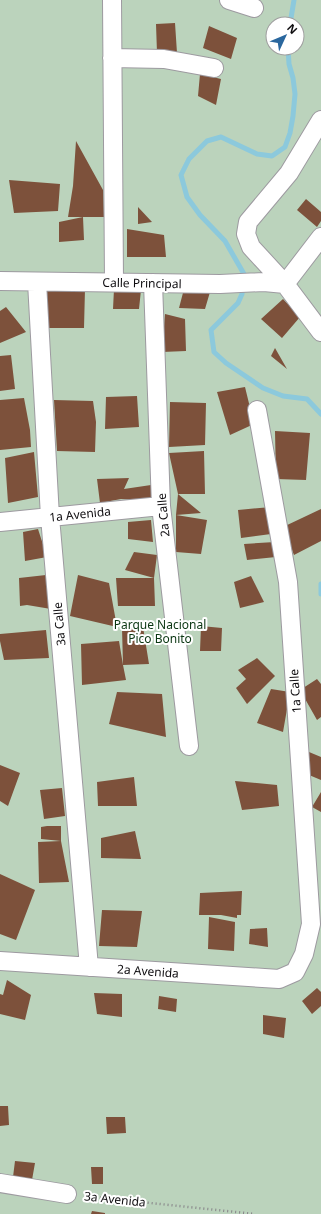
<svg xmlns="http://www.w3.org/2000/svg" width="321" height="1214" font-family="'Noto Sans',sans-serif">
	<style>
		.green { fill: #bbd3bc; fill-rule: evenodd }
		.lines { fill: none; stroke-linecap: round; stroke-linejoin: round }
		.stream { stroke: #8cc9dc; stroke-width: 5 }
		.building { fill: #7d513b }
		.minor-casing { stroke: #9d9aa0; stroke-width: 20 }
		.path { stroke: #858287; stroke-width: 2.5; stroke-dasharray: 1 3; stroke-linecap: butt }
		.minor { stroke: #fff; stroke-width: 18 }
		.labels { text-anchor: middle; dominant-baseline: central; stroke-width: 4; stroke-linejoin: round; paint-order: stroke }
		.street-label { font-size: 12px; fill: #0e0c0f; stroke: #fff }
		.park-label { font-size: 12px; fill: #0a3612; stroke: #fff }
	</style>
	<rect width="100%" height="100%" fill="#e6e3e9"/>
	<path class="green" d="M0,0H321V1214H0ZM273,24H297V48H273Z"/>
	<g class="lines">
		<path class="stream" d="M290,24L294,0
			M288,48L289,64L293,78L295,94L293,116L290,133L285,147L272,156L257,154L221,137L207,141L189,159L181,175L187,197L200,215L225,241L244,274L242,294L238,303L211,330L214,352L226,363L263,388L283,396L307,399L321,414
			M321,584V594"/>
	</g>
	<path class="building" d="M175,23L177,53H157L156,24Z
		M209,26L237,38L231,59L203,48Z
		M200,74L221,79L216,105L198,96Z
		M76,141L103,190L104,217H68L73,186Z
		M9,180L60,184L58,211L14,213Z
		M306,199L321,212V221L317,227L297,210Z
		M138,207L152,222L138,224Z
		M83,217L84,240L59,242V222Z
		M127,229L164,235L166,257H127Z
		M44,287L85,289L84,328H49Z
		M114,289L141,290L139,309H113Z
		M184,289L210,292L205,309L179,308Z
		M283,299L300,317L282,338L261,319Z
		M6,307L26,332L0,343V311Z
		M165,314L185,319L186,351L162,352Z
		M275,348L287,369L271,356Z
		M11,355L15,389L0,391V356Z
		M245,387L254,424L230,435L217,392Z
		M137,396L139,427L105,429L106,397Z
		M24,398L30,430L31,447L0,450V400Z
		M54,400L93,401L96,422L95,452L57,451Z
		M170,402L206,403L205,445L169,447Z
		M275,431L310,433L306,480L276,479Z
		M204,451L205,494H178L169,453Z
		M34,452L38,497L8,503L5,458Z
		M129,478L124,489L151,485L155,501L121,499L100,503L97,479Z
		M178,494L201,513L176,515Z
		M271,507V534L241,538L238,510Z
		M321,509V541L294,555L283,527Z
		M176,515L207,520L201,554L176,552Z
		M151,520L153,542L128,539V522Z
		M38,529L47,557L25,561L23,532Z
		M275,542L276,557L247,560L244,544Z
		M134,552L157,555L154,578L125,570Z
		M46,575L51,609L27,605L20,606L19,578Z
		M78,575L109,583L117,627L70,616Z
		M251,576L264,602L240,608L234,582Z
		M116,578H154L155,606H118Z
		M201,626L222,628L221,651H200Z
		M143,627L149,664L123,665L126,680L82,685L81,644L119,641L123,665L122,628Z
		M46,630L49,658L4,660L0,641V634Z
		M257,658L275,676L247,704L236,688L246,679L238,670Z
		M317,679L321,684V717L317,720L300,690Z
		M271,689L290,692L283,732L257,723Z
		M117,692L162,694L166,737L109,724Z
		M309,752L321,757V780L309,775Z
		M0,765L20,773L8,806L0,801Z
		M134,777L137,806H98L97,782Z
		M235,781L277,785L279,806L242,810Z
		M62,788L65,816L44,819L40,790Z
		M321,792V812L312,807Z
		M47,826H61V841L41,839V827Z
		M135,831L141,859L101,858V838Z
		M61,841L69,882L39,883L38,842Z
		M0,874L35,890L16,940L0,934Z
		M242,891L241,915H237V918L221,915H199L200,893Z
		M102,910L142,911L137,947L99,946Z
		M209,917L235,922L234,951L208,949Z
		M267,928L268,947L249,944L250,929Z
		M7,980L31,995L25,1020L0,1014V994L3,995Z
		M317,988L321,992V1006L312,1014L302,1001Z
		M94,993L122,994V1017L97,1014Z
		M159,996L177,999L176,1012L158,1009Z
		M263,1015L286,1018L284,1038L263,1034Z
		M0,1106H8L9,1125L0,1126Z
		M106,1117H125L126,1133L107,1134Z
		M15,1161L35,1163L32,1180L13,1177Z
		M91,1167H103V1184H92Z
		M92,1211L105,1213V1214H91Z"/>
	<g class="lines">
		<g class="minor-casing">
			<path id="minor" d="M112,0L114,282
				M229,0L254,8
				M112,58L164,59L214,68
				M321,120L289,173L248,222L246,234L251,247L285,284L321,332
				M0,281L220,284L264,282L285,284
				M37,282L50,517L89,967
				M153,283L161,506L189,746
				M285,284L321,237
				M0,522L161,506
				M0,961L279,979L295,972L304,954L311,924L288,582L257,410
				M0,1183L67,1194"/>
		</g>
		<path class="path" d="M84,1196L255,1214"/>
		<use href="#minor" class="minor"/>
	</g>
	<g class="labels">
		<g class="street-label">
			<text transform="translate(142 283) rotate(1)">Calle Principal</text>
			<text transform="translate(80 514) rotate(-6)">1a Avenida</text>
			<text transform="translate(163 515) rotate(-95)">2a Calle</text>
			<text transform="translate(59 624) rotate(-95)">3a Calle</text>
			<text transform="translate(295 691) rotate(-94)">1a Calle</text>
			<text transform="translate(148 971) rotate(4)">2a Avenida</text>
			<text transform="translate(115 1199) rotate(6)">3a Avenida</text>
		</g>
		<g class="park-label">
			<text x="160" y="624">Parque Nacional<tspan x="160" dy="14">Pico Bonito</tspan></text>
		</g>
	</g>
	<g transform="translate(285 36) rotate(46)"><circle r="19" fill="#ffffff" stroke="#9f9e9f"/>
	<path d="M0-3L7 15L0 10L-7 15Z" fill="#2a679e"/>
	<text y="-6" font-size="11" font-weight="bold" text-anchor="middle" fill="#0e0c0f">N</text>
	</g>
</svg>
